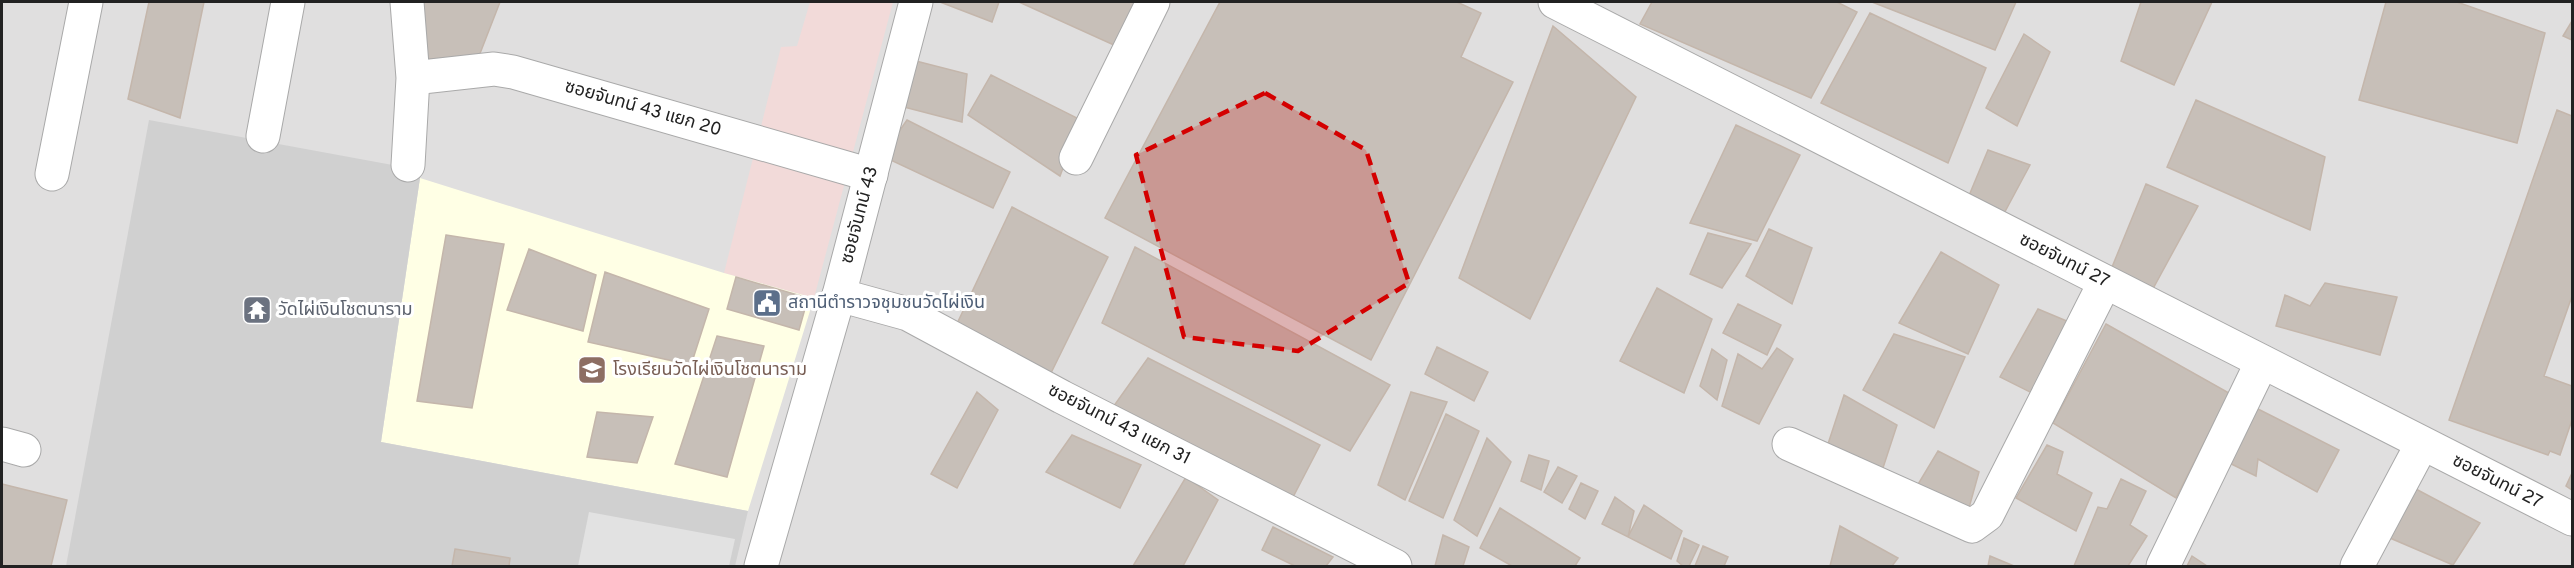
<svg xmlns="http://www.w3.org/2000/svg" width="2574" height="568" font-family="Overpass,'Noto Sans Thai',sans-serif">
	<style>
		.residential { fill: #e0dfdf }
		.commercial { fill: #f2dad9 }
		.education { fill: #ffffe5 }
		.religious { fill: #d0d0d0 }
		.parking { fill: #e2e2e2 }
		.building { fill: #c7bfb8; stroke: #c4b6ab; stroke-width: 1.5 }
		.lines { fill: none; stroke-linecap: round; stroke-linejoin: round }
		.minor-casing { stroke: #a9a9a9; stroke-width: 35 }
		.tertiary-casing { stroke: #a9a9a9; stroke-width: 35 }
		.minor { stroke: #fff; stroke-width: 33 }
		.tertiary { stroke: #fff; stroke-width: 33 }
		.marked { fill: #d40000; fill-opacity: 0.2; stroke: #d40000; stroke-width: 4.5; stroke-dasharray: 12 8; stroke-linejoin: round }
		.labels { text-anchor: middle; dominant-baseline: central; stroke-width: 6; stroke-linejoin: round; paint-order: stroke }
		.street-label { font-size: 18px; fill: #222; stroke: #fff }
		.service-label { font-size: 18px; fill: #4e5e75; stroke: #fff; text-anchor: start }
		.worship-label { font-size: 18px; fill: #5b616d; stroke: #fff; text-anchor: start }
		.education-label { font-size: 18px; fill: #785e54; stroke: #fff; text-anchor: start }
	</style>
	<rect width="100%" height="100%" fill="#f2efe9"/>
	<path class="residential" d="M2,2H2572V566H2Z"/>
	<path class="commercial" d="M810,2H893L814,298L724,273L781,47L797,46Z"/>
	<path class="education" d="M420,178L724,273L814,298L748,511L381,442Z"/>
	<path class="religious" d="M149,120L398,166L420,178L381,442L748,511L735,566H66Z"/>
	<path class="parking" d="M589,512L735,539L729,566H578Z"/>
	<path class="building" d="M149,2H204L180,118L128,99Z
		M417,2H500L479,56L420,60Z
		M940,2H999L992,22Z
		M1019,2H1135L1116,46Z
		M1220,2H1457L1481,13L1461,57L1513,82L1371,360L1105,218Z
		M1652,2H1837L1857,12L1811,98L1640,24Z
		M1872,2H2016L1995,50Z
		M2141,2H2212L2174,85L2121,61Z
		M2386,2H2457L2545,33L2517,143L2359,100Z
		M1870,13L1986,68L1948,163L1821,103Z
		M2572,21V40L2563,36Z
		M1553,26L1636,97L1530,319L1459,278Z
		M2024,34L2050,52L2017,126L1986,108Z
		M912,60L967,74L962,122L900,106Z
		M991,75L1081,120L1060,176L968,115Z
		M2196,100L2325,157L2310,230L2167,167Z
		M2557,110L2572,116V296L2544,376L2572,386V420L2560,455L2550,451L2548,455L2449,420Z
		M907,120L1010,172L993,208L882,156Z
		M1736,125L1800,155L1757,241L1690,223Z
		M1988,150L2030,165L2000,221L1968,198Z
		M2146,184L2198,206L2149,296L2110,272Z
		M1012,207L1108,257L1049,377L955,328Z
		M1769,229L1812,248L1792,304L1746,276Z
		M1708,233L1751,244L1722,288L1690,274Z
		M446,235L504,244L472,408L417,401Z
		M1135,247L1390,385L1350,451L1102,323Z
		M529,249L596,275L583,331L507,310Z
		M1941,252L1999,285L1968,354L1899,323Z
		M605,272L709,309L691,365L588,342Z
		M736,277L808,298L799,330L727,309Z
		M2325,283L2397,297L2380,355L2276,326L2285,295L2310,306Z
		M1657,288L1712,319L1684,393L1620,361Z
		M1738,304L1781,325L1767,355L1723,333Z
		M2038,309L2069,322L2036,395L2000,377Z
		M2106,324L2229,393L2176,498L2053,423Z
		M1894,334L1965,357L1934,428L1863,390Z
		M717,336L764,346L727,477L675,464Z
		M1437,347L1488,372L1474,401L1425,374Z
		M1777,348L1793,359L1759,424L1722,406L1738,354L1762,369Z
		M1712,349L1727,360L1717,400L1700,386Z
		M1148,358L1320,445L1292,499L1111,410Z
		M977,392L998,410L957,488L931,474Z
		M1411,392L1447,402L1405,500L1378,485Z
		M1844,395L1897,425L1881,474L1828,444Z
		M2256,408L2339,450L2317,492L2258,459L2256,476L2223,460Z
		M597,412L653,417L637,463L587,457Z
		M1446,414L1479,431L1443,518L1409,501Z
		M1072,435L1141,465L1120,508L1046,472Z
		M1487,438L1511,462L1477,536L1454,520Z
		M2047,445L2063,452L2057,474L2092,493L2076,531L2016,498Z
		M1938,451L1979,472L1967,515L1914,491Z
		M1529,455L1549,461L1541,490L1521,481Z
		M1558,467L1577,476L1562,503L1544,492Z
		M2572,473V490L2566,486Z
		M1186,477L1218,500L1183,566H1133Z
		M2121,479L2146,491L2130,525L2147,536L2128,566H2074L2098,507L2107,509Z
		M1581,483L1598,491L1585,519L1569,509Z
		M2,484L67,500L51,566H2Z
		M2414,488L2480,523L2453,565L2390,538Z
		M1615,497L1634,511L1628,537L1602,524Z
		M1644,505L1682,531L1671,559L1628,537Z
		M1500,508L1580,558L1575,566H1512L1480,548Z
		M1840,526L1898,558L1892,566H1830Z
		M1273,527L1333,557L1326,566H1295L1262,550Z
		M1443,535L1469,547L1463,566H1435Z
		M1684,538L1699,545L1689,566H1683L1677,561Z
		M1703,546L1728,557L1724,566H1695Z
		M455,549L510,558L509,566H452Z
		M1990,556L2014,566H1988Z
		M2192,556L2207,566H2187Z"/>
	<g class="lines">
		<g class="minor-casing">
			<path id="minor" d="M407,2L413,78L408,165
				M413,78L494,69L513,72L871,175
				M263,136L288,2
				M1076,158L1153,2
				M52,174L86,2
				M839,295L908,314L1062,397L1395,566
				M2,444L24,450
				M1789,444L1972,526L1987,515L2105,282
				M2163,566L2262,362
				M2357,566L2422,444"/>
		</g>
		<g class="tertiary-casing">
			<path id="tertiary" d="M1555,2L2572,519
				M761,566L839,295L916,2"/>
		</g>
		<use href="#minor" class="minor"/>
		<use href="#tertiary" class="tertiary"/>
	</g>
	<path class="marked" d="M1265,93L1366,150L1409,283L1298,351L1184,337L1136,155Z"/>
	<defs>
		<g id="civic-square" transform="scale(1.5)"><rect x="-9" y="-9" width="18" height="18" rx="4" fill="#5c6f8a" stroke="#fff"/><path d="M-.6-6.5H3V-4.5H.6V-3L4-1V1h2V6H-6V1h2V-1L-.6-3ZM-1.2 2.5V6h2.4V2.5Z" fill="#fff"/></g>
		<g id="temple-square" transform="scale(1.5)"><rect x="-9" y="-9" width="18" height="18" rx="4" fill="#6b7280" stroke="#fff"/><path d="M0-6L5-2H3V0L6.5 2.5H4V6H1.5V3h-3V6H-4V2.5H-6.5L-3 0V-2H-5Z" fill="#fff"/></g>
		<g id="school-square" transform="scale(1.5)"><rect x="-9" y="-9" width="18" height="18" rx="4" fill="#8d6e63" stroke="#fff"/><path d="M0-5L7-2L0 1L-7-2ZM-4 1L0 2.5L4 1V4Q0 6-4 4Z" fill="#fff"/></g>
	</defs>
	<g fill-rule="evenodd">
		<use href="#civic-square" x="767" y="303"/>
		<use href="#temple-square" x="257" y="310"/>
		<use href="#school-square" x="592" y="370"/>
	</g>
	<g class="labels">
		<g class="street-label">
			<text transform="translate(643 109) rotate(16)">ซอยจันทน์ 43 แยก 20</text>
			<text transform="translate(860 215) rotate(-75)">ซอยจันทน์ 43</text>
			<text transform="translate(2064 261) rotate(27)">ซอยจันทน์ 27</text>
			<text transform="translate(1119 425) rotate(27)">ซอยจันทน์ 43 แยก 31</text>
			<text transform="translate(2497 482) rotate(27)">ซอยจันทน์ 27</text>
		</g>
		<g class="service-label">
			<text x="788" y="303">สถานีตำราวจชุมชนวัดไผ่เงิน</text>
		</g>
		<g class="worship-label">
			<text x="278" y="310">วัดไผ่เงินโชตนาราม</text>
		</g>
		<g class="education-label">
			<text x="613" y="370">โรงเรียนวัดไผ่เงินโชตนาราม</text>
		</g>
	</g>
	<rect width="2574" height="568" fill="none" stroke="#222222" stroke-width="6"/>
</svg>
